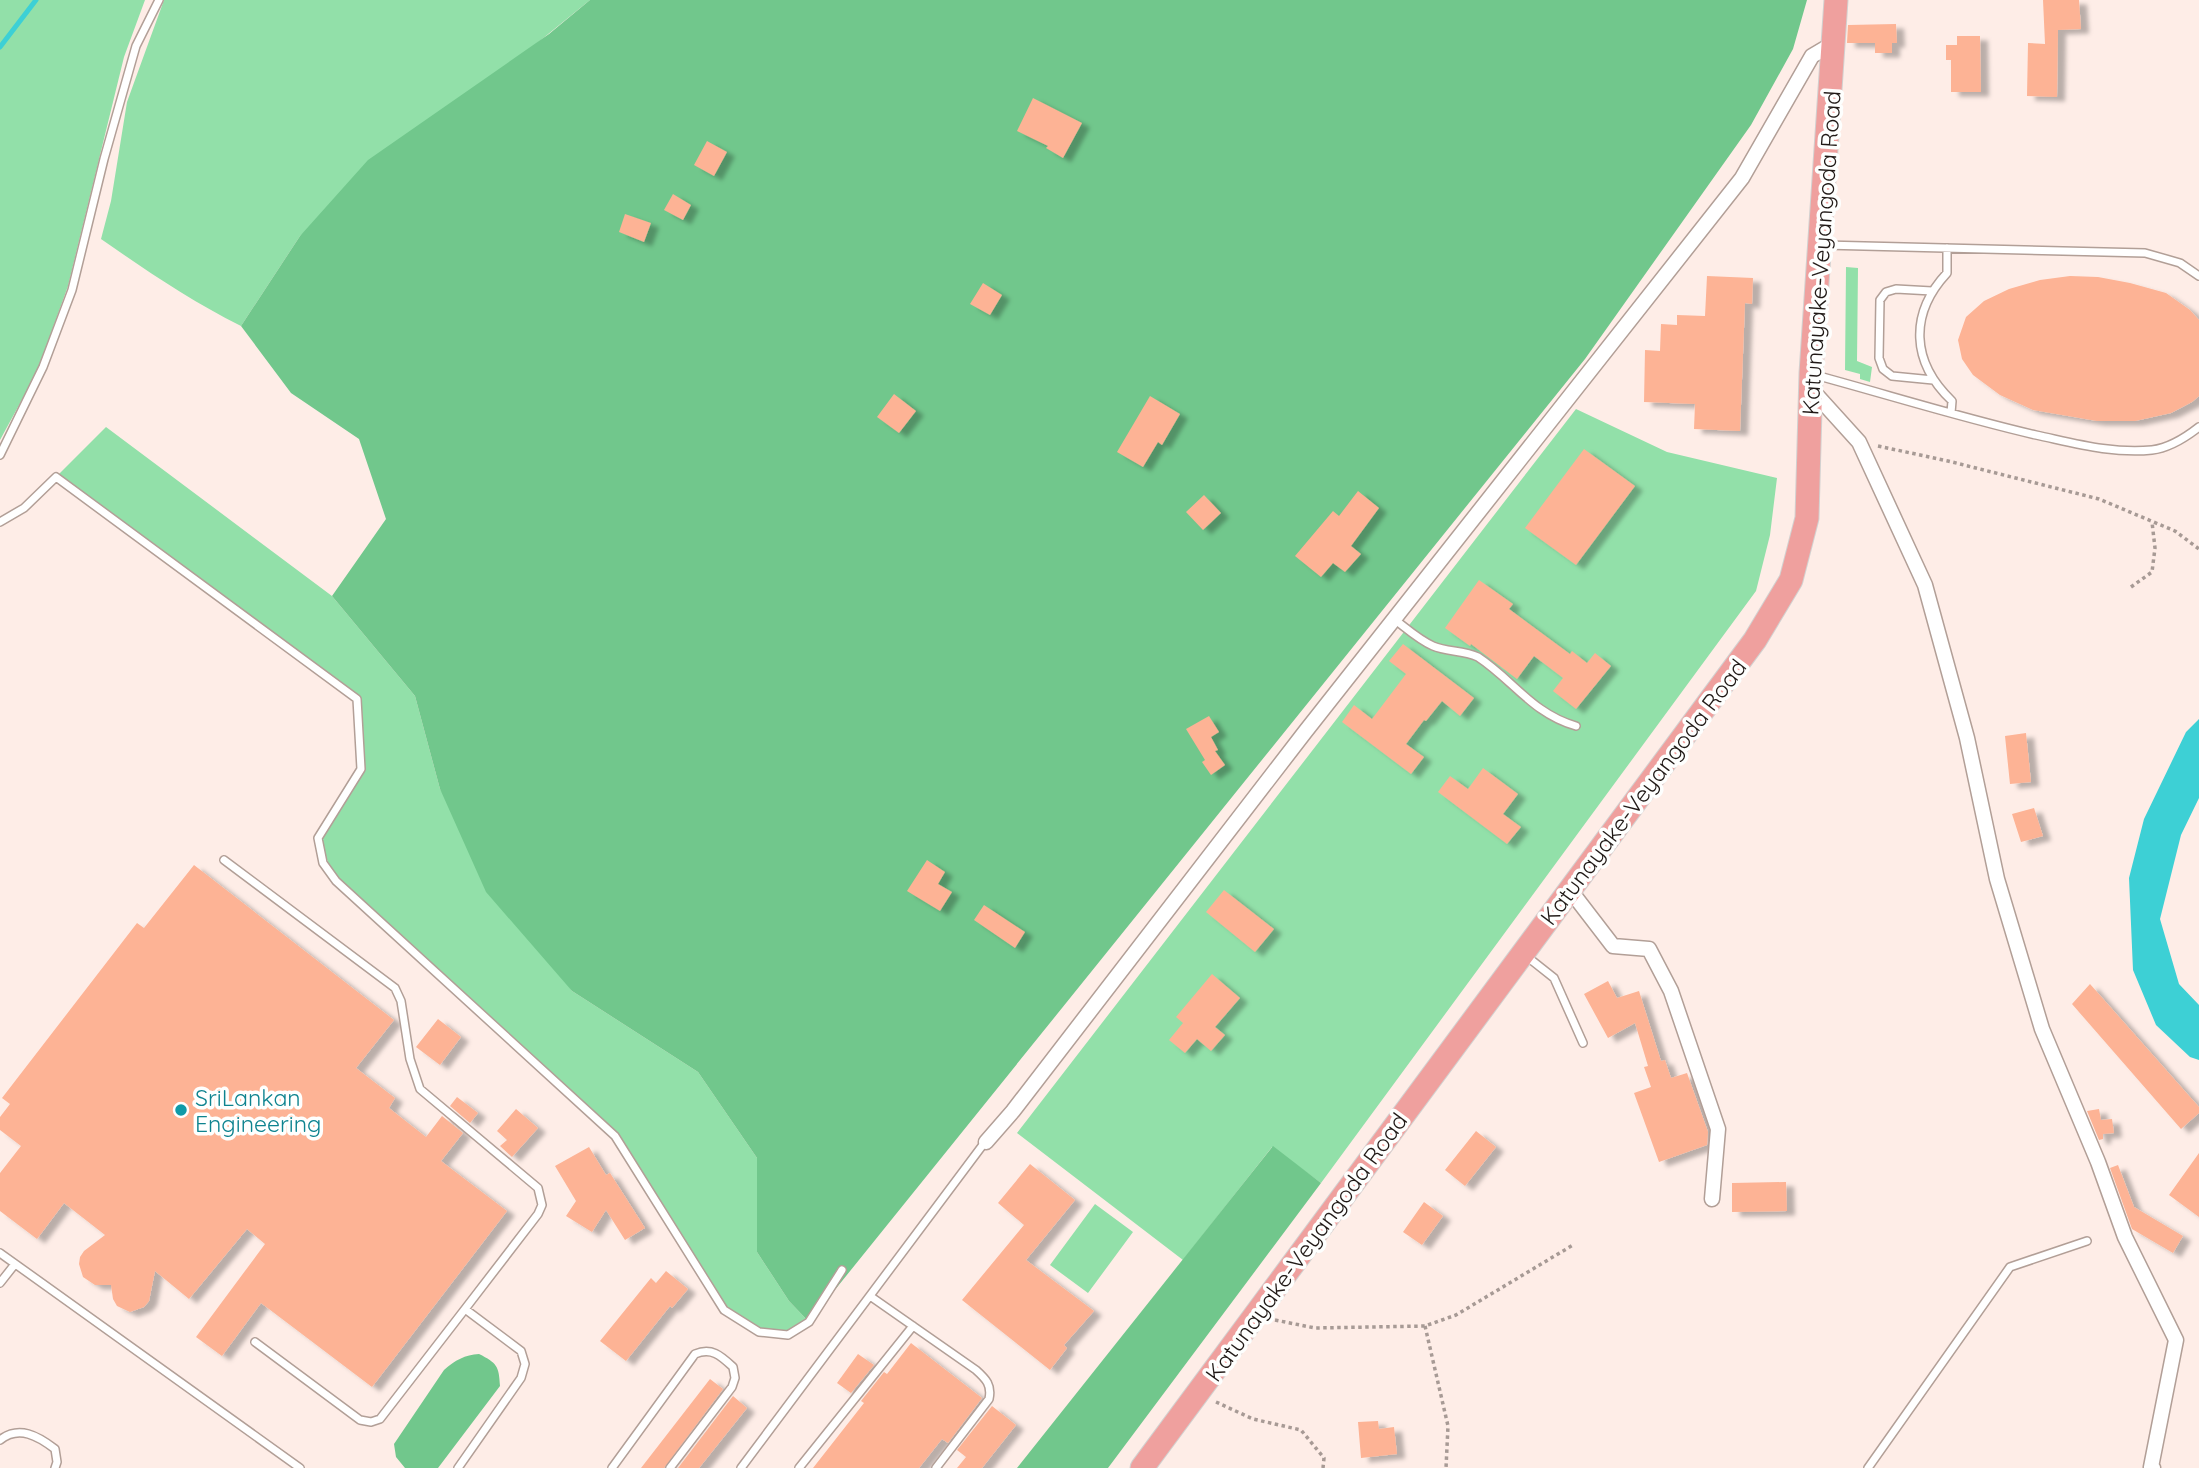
<svg xmlns="http://www.w3.org/2000/svg" width="2199" height="1468" font-family="Quicksand,sans-serif">
	<style>
		.green { fill: #92e0a9 }
		.forest { fill: #71c78c }
		.water { fill: #3dd0d5 }
		.lines { fill: none; stroke-linecap: round; stroke-linejoin: round }
		.stream { stroke: #3dd0d5; stroke-width: 5 }
		.building { fill: #fdb395; filter: url(#shadow) }
		.service-casing { stroke: #b29f97; stroke-width: 10 }
		.minor-casing { stroke: #b29f97; stroke-width: 17 }
		.primary-casing { stroke: #d2d1d0; stroke-width: 25 }
		.path { stroke: #a79a95; stroke-width: 3.5; stroke-dasharray: 3.5 3.5; stroke-linecap: butt }
		.service { stroke: #fff; stroke-width: 7 }
		.minor { stroke: #fff; stroke-width: 14 }
		.primary { stroke: #efa09e; stroke-width: 23 }
		.culture-dot { fill: #0f9aa8; stroke: #fefffe; stroke-width: 2.5 }
		.labels { text-anchor: middle; dominant-baseline: central; stroke-width: 7; stroke-linejoin: round; paint-order: stroke }
		.street-label { font-size: 23px; fill: #201916; stroke: #fefffe }
		.culture-label { font-size: 23px; fill: #0d838f; stroke: #fefffe; text-anchor: start }
	</style>
	<defs>
		<filter id="shadow"><feDropShadow dx="8" dy="4.5" stdDeviation="2" flood-color="#0004"/></filter>
	</defs>
	<rect width="100%" height="100%" fill="#feede7"/>
	<path class="green" d="M0,0H145L124,57L68,286L37,372L0,440Z
		M164,0H590L300,236L241,326C191,301 147,271 101,239L111,201L127,102Z
		M1846,267L1858,268L1857,361L1872,367L1870,382L1860,379V374L1845,370Z
		M1576,409L1667,452L1777,478L1770,535L1756,591L1321,1183L1272,1147L1183,1260L1017,1133Z
		M106,427L332,596L415,696L440,789L572,991L698,1072L757,1158V1252L789,1301L809,1322L788,1335L759,1332L724,1310L615,1136L336,881L318,838L361,769L357,698L56,477Z
		M1095,1204L1133,1232L1088,1293L1050,1265Z"/>
	<path class="forest" d="M590,0H1807L1793,49L1751,125L1585,359L809,1322L789,1301L757,1252V1158L698,1072L572,991L486,892L440,789L415,696L332,596L386,519L359,439L291,393L241,326L300,236L368,160L549,34Z
		M1273,1146L1321,1183L1108,1468H1017Z
		M479,1354C497,1363 499,1366 500,1386L438,1468H405L396,1457L394,1444L444,1370C455,1360 465,1355 479,1354Z"/>
	<path class="water" d="M2199,719V798L2181,835L2160,919L2179,984L2199,1005V1060L2190,1057L2156,1025L2133,970L2129,878L2144,819L2186,732Z"/>
	<g class="lines">
		<path class="stream" d="M0,47L36,0"/>
	</g>
	<path class="building" d="M2043,0H2079L2081,29L2058,30L2057,97L2027,96L2028,43L2045,44Z
		M1896,24L1897,43H1892V53H1875V43H1847L1848,25Z
		M1957,36H1980L1981,92H1951V60H1946V45H1957Z
		M1033,98L1082,123L1063,158L1046,148L1048,146L1017,131Z
		M707,141L727,152L714,176L694,165Z
		M673,194L691,205L683,220L664,210Z
		M625,214L651,223L644,242L619,232Z
		M1707,276L1753,278L1752,304L1745,303L1740,431L1694,429L1695,404L1644,402L1645,350L1660,351L1661,324L1677,325V315L1705,316Z
		M2070,276L2098,277L2130,283L2166,293L2190,310L2199,320V396L2192,402L2171,413L2135,421H2097L2033,410L2000,395L1973,375L1962,359L1958,340L1966,317L1984,301L2009,289L2040,280Z
		M983,283L1002,295L990,315L970,304Z
		M894,394L916,411L899,433L877,417Z
		M1150,396L1180,414L1162,445L1158,442L1143,467L1117,452Z
		M1584,449L1635,486L1576,565L1525,528Z
		M1358,491L1379,508L1351,546L1361,554L1345,572L1333,563L1321,577L1295,556L1333,511L1339,516Z
		M1204,495L1221,513L1203,530L1186,512Z
		M1479,580L1513,604L1509,609L1570,654L1572,651L1587,663L1595,653L1611,666L1576,709L1553,691L1563,678L1534,656L1517,679L1471,644L1470,646L1445,628Z
		M1403,644L1474,698L1460,716L1442,701L1426,721L1424,720L1406,744L1424,757L1411,774L1342,722L1354,705L1372,719L1406,674L1389,661Z
		M1209,716L1219,732L1211,737L1218,750L1215,751L1225,765L1211,775L1202,762L1205,760L1186,729Z
		M2026,733L2031,782L2010,784L2005,736Z
		M1483,768L1518,794L1503,814L1521,827L1507,844L1438,792L1450,776L1468,789Z
		M2034,808L2043,836L2021,842L2012,814Z
		M927,860L945,872L938,884L952,892L940,911L907,891Z
		M194,865L394,1020L356,1068L395,1098L389,1108L426,1137L442,1116L463,1133L441,1161L507,1211L372,1387L261,1303L222,1356L196,1337L265,1244L247,1229L189,1299L155,1271L149,1301L144,1307L130,1312L117,1306L113,1299L111,1285H95L83,1277L79,1264L80,1257L84,1251L105,1235L64,1203L37,1239L0,1211V1173L21,1146L0,1130V1117L10,1104L2,1098L137,923L144,928Z
		M1224,890L1274,929L1255,952L1206,912Z
		M984,905L1025,932L1015,948L974,920Z
		M1212,974L1240,998L1215,1027L1225,1035L1211,1051L1197,1039L1185,1053L1169,1040L1183,1023L1176,1017Z
		M1608,981L1617,998L1639,991L1661,1061L1665,1060L1671,1078L1687,1073L1708,1132L1707,1145L1659,1162L1634,1093L1651,1087L1644,1067L1648,1066L1635,1023L1608,1038L1584,994Z
		M2090,984L2199,1107V1113L2181,1129L2072,1004Z
		M438,1019L461,1037L440,1065L416,1047Z
		M457,1097L478,1113L470,1123L450,1106Z
		M516,1109L538,1128L512,1157L500,1146L507,1140L497,1131Z
		M2099,1109L2101,1120L2112,1119L2114,1133L2103,1134V1139L2099,1140L2087,1111Z
		M1476,1131L1496,1147L1465,1186L1445,1170Z
		M589,1147L606,1175L610,1173L645,1228L625,1240L606,1210L592,1232L566,1216L576,1201L555,1166Z
		M2199,1153V1217L2169,1195Z
		M1030,1164L1075,1200L1026,1260L1094,1311L1064,1345L1067,1348L1050,1370L962,1300L1024,1225L998,1203Z
		M2118,1165L2134,1207L2183,1236L2173,1253L2132,1229L2110,1168Z
		M1786,1182L1787,1211L1732,1212V1183Z
		M1424,1202L1443,1216L1422,1245L1403,1232Z
		M666,1271L688,1289L672,1308L670,1306L626,1361L600,1341L651,1278L656,1283Z
		M911,1343L982,1398L948,1443L942,1439L919,1468H813L864,1403L861,1401L884,1372L887,1374Z
		M858,1354L874,1365L851,1393L837,1383Z
		M710,1379L723,1389L664,1468H641Z
		M733,1396L747,1408L699,1468H678Z
		M992,1406L1016,1425L982,1468H957L966,1457L957,1450Z
		M1378,1421L1379,1429L1394,1427L1397,1454L1361,1458L1358,1422Z"/>
	<g class="lines">
		<g class="service-casing">
			<path id="service" d="M1824,245L2145,253L2180,263L2199,276
				M1947,248V273C1909,314 1911,362 1952,401L1951,413
				M1932,291L1896,289L1886,292L1880,300L1879,358L1883,369L1892,376L1933,380
				M1815,375C1889,395 1962,418 2036,435C2074,443 2112,454 2152,450C2169,448 2185,438 2199,427
				M0,455L43,367L72,290L104,159L136,46L159,0
				M0,522L24,508L56,477L357,699L361,769L318,838L323,863L336,881L615,1136L724,1310L759,1332L788,1335L809,1322L842,1270
				M1394,619C1406,628 1419,640 1433,646C1447,652 1463,650 1478,657C1513,680 1533,714 1576,726
				M224,860L395,988L401,1001L410,1059L420,1089L538,1188L542,1205L538,1214L465,1309
				M1525,955L1554,978L1583,1043
				M0,1253L300,1468
				M0,1283L15,1264
				M870,1296L976,1370C986,1379 992,1385 989,1399L936,1468
				M255,1342L360,1420L371,1422L380,1419L465,1309L521,1351L525,1364L521,1378L458,1468
				M0,1440C19,1425 38,1436 55,1449L57,1462L55,1468
				M612,1468L695,1354C712,1347 721,1356 733,1367L735,1378L732,1387L670,1468
				M741,1468L985,1142
				M799,1468L913,1326
				M1868,1468L2010,1267L2087,1241"/>
		</g>
		<g class="minor-casing">
			<path id="minor" d="M1811,389L1859,442L1925,585L1967,738L1997,879L2042,1029L2098,1162L2125,1237L2176,1340L2151,1467L2153,1468
				M1570,890L1613,946L1649,949L1671,991L1718,1129L1712,1199
				M986,1142L1013,1111L1305,732L1742,178L1812,56L1834,43"/>
		</g>
		<g class="primary-casing">
			<path id="primary" d="M1142,1468L1755,640L1791,580L1807,518L1811,373L1836,0"/>
		</g>
		<path class="path" d="M1878,446L1948,461L2099,499L2175,531L2199,549
			M2131,587L2152,572L2155,548L2152,522
			M1275,1320L1315,1328L1425,1326L1456,1315L1573,1245
			M1425,1326L1448,1426L1446,1468
			M1216,1402L1253,1419L1301,1430L1324,1458L1323,1468"/>
		<use href="#service" class="service"/>
		<use href="#minor" class="minor"/>
		<use href="#primary" class="primary"/>
	</g>
	<circle class="culture-dot" cx="181" cy="1110" r="7"/>
	<g class="labels">
		<g class="street-label">
			<text transform="translate(1821 253) rotate(-86)">Katunayake-Veyangoda Road</text>
			<text transform="translate(1643 792) rotate(-53)">Katunayake-Veyangoda Road</text>
			<text transform="translate(1306 1247) rotate(-54)">Katunayake-Veyangoda Road</text>
		</g>
		<g class="culture-label">
			<text x="195" y="1097">SriLankan<tspan x="195" dy="26">Engineering</tspan></text>
		</g>
	</g>
</svg>
